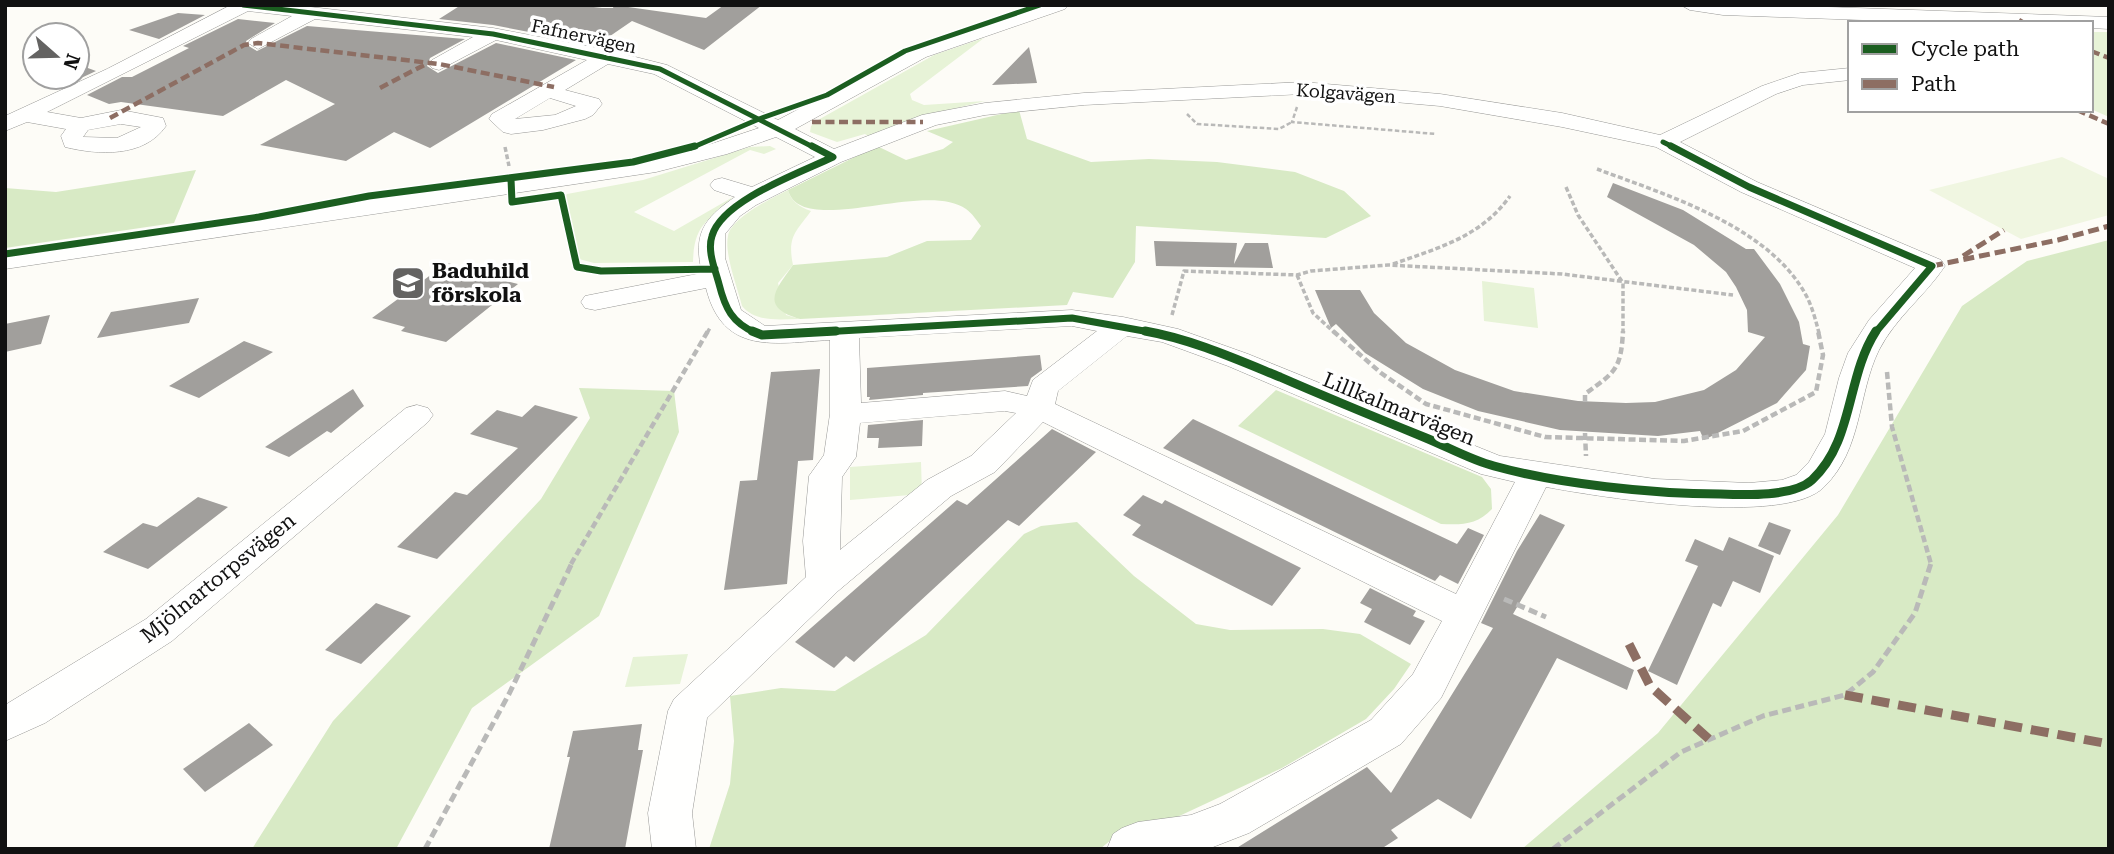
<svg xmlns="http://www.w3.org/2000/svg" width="2114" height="854" font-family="'Roboto Serif',serif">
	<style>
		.green { fill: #e7f3d7 }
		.forest { fill: #d8eac5 }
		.pitch { fill: #f0f6e1 }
		.building { fill: #a19f9c }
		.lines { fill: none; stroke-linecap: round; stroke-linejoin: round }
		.minor-casing { stroke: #979795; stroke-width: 1 }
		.path-far3 { stroke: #b9b9b8; stroke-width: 2.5; stroke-dasharray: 4.5 2.5; stroke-linecap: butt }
		.path-far2 { stroke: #b9b9b8; stroke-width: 3.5; stroke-dasharray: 5 2.5; stroke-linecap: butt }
		.path-far1 { stroke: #b9b9b8; stroke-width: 4.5; stroke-dasharray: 7 3.5; stroke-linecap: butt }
		.path { stroke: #b9b9b8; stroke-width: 5; stroke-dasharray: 9 4.5; stroke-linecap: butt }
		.minor { fill: #fffffe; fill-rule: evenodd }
		.quiet-far2 { stroke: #8d6e63; stroke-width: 4.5; stroke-dasharray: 9 4.5; stroke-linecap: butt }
		.quiet-far1 { stroke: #8d6e63; stroke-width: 5; stroke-dasharray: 11 5; stroke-linecap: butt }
		.quiet { stroke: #8d6e63; stroke-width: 9; stroke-dasharray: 18 9; stroke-linecap: butt }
		.cycleway-far2-casing { stroke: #fff; stroke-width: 8 }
		.cycleway-far1-casing { stroke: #fff; stroke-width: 10 }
		.cycleway-casing { stroke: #fff; stroke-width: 13 }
		.cycleway-far2 { stroke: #1b5e20; stroke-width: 5 }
		.cycleway-far1 { stroke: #1b5e20; stroke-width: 7 }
		.cycleway { stroke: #1b5e20; stroke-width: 9 }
		.labels { text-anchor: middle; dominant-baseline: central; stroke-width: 7; stroke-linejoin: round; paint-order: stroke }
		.far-street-label { font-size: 18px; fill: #111; stroke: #fff }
		.poi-label { font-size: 21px; font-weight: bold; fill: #111; stroke: #fff; text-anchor: start }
		.street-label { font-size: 21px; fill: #111; stroke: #fff }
	</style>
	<rect width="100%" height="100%" fill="#fdfcf7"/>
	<path class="green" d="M2091,32H2109V117L2091,109Z
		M984,38L910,94L912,100L924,105L985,101L924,116L868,136L865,134L837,142L810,132L811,126L818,120L934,55Z
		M770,146L776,149L764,154L750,150L634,212L674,231L733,197C709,222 694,222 693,262L594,263L579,259L564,199L567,194L643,180L750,147Z
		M788,190C791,202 800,207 811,211C796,232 787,236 793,265L778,283L786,315L800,319C780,319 756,323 742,306C738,289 724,254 728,236C731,218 772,198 788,190Z
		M1482,281L1534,288L1538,328L1484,321Z
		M921,462L922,494L850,500V467Z
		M688,654L680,684L625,687L633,657Z"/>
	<path class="forest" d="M1019,110L1027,139L1091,162L1149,159L1217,162L1295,172L1344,191L1371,216L1326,238L1136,226L1135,262L1113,298L1073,292L1067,305L800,319C757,307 778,287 793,265L887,257L927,241L971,240L981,226C977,221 972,213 966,209C925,179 801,239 788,190L877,146L906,160L943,149L953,142L927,131Z
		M196,170L174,223L5,248V188L56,192Z
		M2109,240V849H1522L1658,733L1838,515L1962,306L2027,261Z
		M579,388L674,391L679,432L599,616L472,708L396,849H252L333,721L541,499L590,418Z
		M1276,390L1482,477L1491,489L1492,509C1477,525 1462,525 1441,524L1238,426Z
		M1077,522L1134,576L1196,624L1230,630L1323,629L1360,634L1411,664L1394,689L1366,719L1282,768L1175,818L1129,825L1100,849H709L730,784L734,741L730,696L781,688L835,691L926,635L1024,534L1041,526Z"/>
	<path class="pitch" d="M2062,157L2109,179V215L2021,239L1929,190Z"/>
	<path class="building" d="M461,5H577L602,8H613L614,5L706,18L724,5H762L704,50L632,21L597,45L493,25L439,19Z
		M178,13L205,15L159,39L129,30Z
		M238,19L275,23L246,41L247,45L257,51L307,26L465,39L430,58L427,66L438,73L496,43L576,60L430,148L394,132L346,161L260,145L335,104L286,80L223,116L121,102L109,104L87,95L122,77H132L189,48L183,46Z
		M1029,47L1037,83L992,85Z
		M77,64L96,71L64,86L43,77H77Z
		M1613,183L1683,210L1746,249H1754L1780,284L1799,322L1803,344L1810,346L1806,370L1777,403L1704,440L1700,431L1658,436L1560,430L1478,411L1423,389L1365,353L1336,324L1331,328L1315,290H1360L1374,313L1406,343L1455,370L1514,391L1578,401L1626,403L1655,402L1704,390L1736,370L1765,337L1748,332L1747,310L1736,287L1726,272L1694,245L1607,197Z
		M1154,241L1237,243L1234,264L1245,243H1268L1273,268L1156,266Z
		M447,263L481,271L476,274L518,284L446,342L401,331L405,327L372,318Z
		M199,298L189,323L97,338L111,312Z
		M50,315L41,344L5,352V324Z
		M244,341L273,352L199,398L169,386Z
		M1040,355L1042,370L1031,378L1028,386L923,393V395L869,400L870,397H867V368Z
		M820,369L813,460L798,461L787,584L724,590L740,481L757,480L771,372Z
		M353,389L364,406L331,433L327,431L289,457L265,447Z
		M535,405L578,417L437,559L397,547L455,492L467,495L518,448L470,434L497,410L522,417Z
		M1193,419L1457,544L1468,528L1484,535L1458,584L1440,575L1435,581L1163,448Z
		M923,420L922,446L878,448L879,438H867L868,425Z
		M1052,429L1096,452L1019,526L1008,520L854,662L846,656L834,668L795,642L957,500L967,505Z
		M1143,495L1162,504L1165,500L1301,568L1272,606L1132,535L1141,525L1123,515Z
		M198,497L228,507L148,569L103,552L143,523L157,527Z
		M1540,514L1565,525L1513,614L1634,670L1627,690L1557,658L1471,819L1438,799L1391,830L1398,838L1381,849H1235L1367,767L1391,793L1493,628L1481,623L1517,551Z
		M1769,522L1791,530L1780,555L1758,546Z
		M1729,537L1774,556L1760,593L1733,581L1721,607L1713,603L1677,685L1648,671L1698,566L1685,561L1695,539L1723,551Z
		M1370,588L1416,611L1413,616L1425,621L1410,645L1364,622L1372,609L1360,603Z
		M376,603L411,616L361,664L325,650Z
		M249,723L273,745L205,792L183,769Z
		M642,724L638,750H643L625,849H549L570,757H567L573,731Z"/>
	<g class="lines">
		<g class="minor-casing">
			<path id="minor" d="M231,5H293L493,28L608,50L667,65L778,120L912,49L1040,5H1068L1065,9L926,57L795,129L834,149L922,115L985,103L1084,93L1303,82L1440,94L1562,113L1660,135L1762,86L1800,73L1850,68V80L1803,85L1776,94L1680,142L1757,182L1941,260L1945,266C1925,296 1896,317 1879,350C1857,395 1863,449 1824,487C1785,527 1600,497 1546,487L1441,698L1401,744L1249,833L1208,849H1107L1113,834L1122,828L1138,822L1191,815L1220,804L1371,720L1413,674L1442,621L1043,422L995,472L951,496L838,591L707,718L692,813L696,849H652L648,813L668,711L674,699L806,577L803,541L809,476L824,455L830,414V340C775,343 723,356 706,288L595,310L585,308L581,302L585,296L595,294L702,273C693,234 703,219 735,197L714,190L710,185L714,180L722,178L752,187L815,157L776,137L727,154L656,172L5,269V253L656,158L711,144L759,128L654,74L608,64L565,90L599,99L602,104L593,115L585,119L543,130L511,134L503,132L489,119L492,114L587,60L496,40L439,70L432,68L429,64L432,60L473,37L315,19L258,49L248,43L251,39L292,16L248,11L47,112L81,118L121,110L163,118L166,126C144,158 98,155 65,147L61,136L66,129L27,122L5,131V116L107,69ZM1303,94L1440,106L1562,127L1656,147L1741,192L1915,268L1869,320L1848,353L1839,378L1825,434L1809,462L1796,475L1782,480L1749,483L1655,479L1500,456L1248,354L1178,329L1123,317L1072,310L765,326L741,310L725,258V234L740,216L756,205L841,162L936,125L985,115L1084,105ZM550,98L576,106L555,115L515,119ZM121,124L141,127L117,138L83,137L88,130ZM1072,326L1097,331L1033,380L1027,396L1005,391L861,403L859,338ZM1127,336L1162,342L1228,366L1481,474L1515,482L1456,594L1055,404L1058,391ZM1005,411L1016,413L971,456L927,480L840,550L842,477L856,457L860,423Z
				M1681,5H1772L2109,17V29L2091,28V23H1948L1723,15L1690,10Z
				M417,405L428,408L433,415L428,422L172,641L45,723L5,741V705L146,619L406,408Z"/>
		</g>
		<path class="path-far3" d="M1297,107L1292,122L1436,134
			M1187,114L1197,124L1279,129L1292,122"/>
		<path class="path-far2" d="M505,147L509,166
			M1597,169C1666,195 1770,226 1807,297C1812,307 1816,321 1819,333
			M1566,187L1578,215L1623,283V333
			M1393,264C1438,248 1481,237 1510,196
			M1297,275L1313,313L1335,333
			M1172,315L1184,271L1297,275L1311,271L1388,265L1562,274L1733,295
			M707,333L710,328"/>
		<path class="path-far1" d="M1333,331L1381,373L1426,404L1545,437L1684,441L1743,431L1816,392L1823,355L1818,331
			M1887,372L1892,427L1931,564
			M1585,402V394C1615,372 1621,370 1623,331
			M1585,433L1586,456
			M571,564L708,331"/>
		<path class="path" d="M1504,599L1546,617
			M425,849L509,694L572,563
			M1553,849L1681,752L1763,716L1845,695L1873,672L1915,613L1931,563"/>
		<use href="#minor" class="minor"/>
		<path class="quiet-far2" d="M2019,20L2024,23
			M2091,51L2109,58
			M380,88L428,63
			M2077,110L2109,124
			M110,118L244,45L258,43L439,64L554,87
			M812,122H923"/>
		<path class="quiet-far1" d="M1963,256L2004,230
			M1932,266L2058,240L2109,226"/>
		<path class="quiet" d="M1629,644L1650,686L1710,740
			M1845,695L2109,744"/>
		<g class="cycleway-far2-casing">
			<path id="cycleway-far2" d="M243,5L493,34L660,69L815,148
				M1663,142L1675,148
				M691,148L759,119L827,95L905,51L1040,5"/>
		</g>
		<g class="cycleway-far1-casing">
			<path id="cycleway-far1" d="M1671,146L1749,187L1932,266L1875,333
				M511,179L512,202L561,195L577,267L601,271L715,269
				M5,254L259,217L369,196L633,162L695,146
				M756,333C732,323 725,308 719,284C715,269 707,251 712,236C722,200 802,172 833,157L812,146
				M804,333L1072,318L1155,333"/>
		</g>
		<g class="cycleway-casing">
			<path id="cycleway" d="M752,331L762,335L836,331
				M1145,331C1191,339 1236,359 1280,377C1328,398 1377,418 1426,438C1448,447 1471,460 1494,466C1559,484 1653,494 1720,494C1745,495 1793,497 1812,480C1854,441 1846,377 1876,331"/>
		</g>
		<use href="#cycleway-far2" class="cycleway-far2"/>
		<use href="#cycleway-far1" class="cycleway-far1"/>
		<use href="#cycleway" class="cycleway"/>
	</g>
	<defs>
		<g id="school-square" transform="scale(1.75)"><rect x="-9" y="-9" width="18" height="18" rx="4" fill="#646362" stroke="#fff"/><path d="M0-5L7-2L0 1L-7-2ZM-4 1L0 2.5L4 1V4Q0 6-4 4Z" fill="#fff"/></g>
	</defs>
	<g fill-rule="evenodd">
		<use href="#school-square" x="408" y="283"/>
	</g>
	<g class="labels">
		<g class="far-street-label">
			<text transform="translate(584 36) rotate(12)">Fafnervägen</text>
			<text transform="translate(1346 93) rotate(4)">Kolgavägen</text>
		</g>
		<g class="poi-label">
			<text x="432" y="271">Baduhild<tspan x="432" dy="24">förskola</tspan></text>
		</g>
		<g class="street-label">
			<text transform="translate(1399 409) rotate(22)">Lillkalmarvägen</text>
			<text transform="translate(218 578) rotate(-39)">Mjölnartorpsvägen</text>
		</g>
	</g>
	<rect width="2114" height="854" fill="none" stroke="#111111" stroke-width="14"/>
	<rect x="1848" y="21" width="245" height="91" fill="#ffffff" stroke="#a0a0a0" stroke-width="2"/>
	<rect x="1862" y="44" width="35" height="10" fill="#1b5e20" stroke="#a0a0a0" stroke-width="2"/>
	<text x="1911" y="56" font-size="21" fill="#111111">Cycle path</text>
	<rect x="1862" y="79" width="35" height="10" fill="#8d6e63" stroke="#a0a0a0" stroke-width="2"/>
	<text x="1911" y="91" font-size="21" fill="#111111">Path</text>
	<g transform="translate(56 56) rotate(110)"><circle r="33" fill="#ffffff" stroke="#a0a0a0" stroke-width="2"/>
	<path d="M0-5L12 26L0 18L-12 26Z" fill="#646362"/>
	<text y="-10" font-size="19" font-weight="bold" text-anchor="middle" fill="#111111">N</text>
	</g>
</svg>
